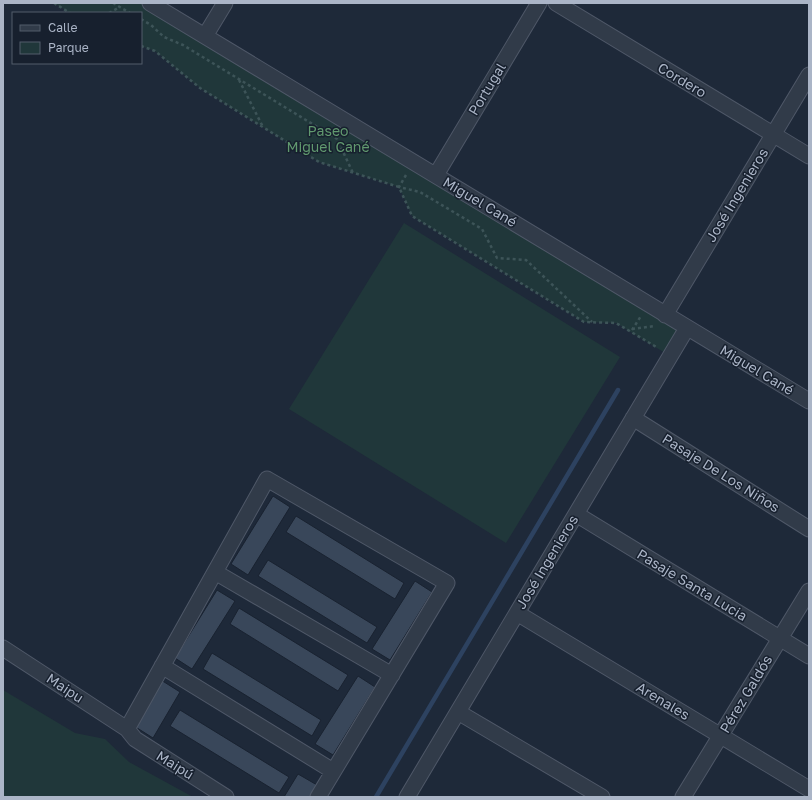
<svg xmlns="http://www.w3.org/2000/svg" width="812" height="800" viewBox="0 0 812 800" font-family="'Golos Text',sans-serif">
<style>
.green{fill:#20373a}
.lines{fill:none;stroke-linecap:round;stroke-linejoin:round}
.stream{stroke:#2d4260;stroke-width:4.5}
.building{fill:#39475a;stroke:#192230}
.street-casing{stroke:#4f5868;stroke-width:17}
.path{stroke:#3d5458;stroke-width:2.5;stroke-dasharray:3 3;stroke-linecap:butt}
.street{stroke:#313b49;stroke-width:15}
.labels{text-anchor:middle;stroke-width:3;stroke-linejoin:round;paint-order:stroke}
.street-label{font-size:14px;fill:#abb5c7;stroke:#17202e}
.park-label{font-size:14px;fill:#61996f;stroke:#17202e}
</style>
<rect width="100%" height="100%" fill="#1e2939"/>
<!-- green -->
<path class="green" d="M54,3h95l538,325 -17,28 -54,-33 -32,-1 -172,-106 -13,-29 -80,-25 -119,-74 -45,-37 -14,-5v-33h-71z
M404,223l216,134 -114,186 -217,-134z
M3,690l72,43 30,6 24,23 64,35h-190z"/>
<g class="lines">
<!-- stream -->
<path class="stream" d="M376,797l242,-407"/>
</g>
<!-- building -->
<path class="building" d="M273,496l17,11 -42,68 -17,-11z
M296,516l108,67 -9,16 -109,-67z
M268,560l109,67 -10,16 -109,-67z
M415,581l17,11 -42,68 -18,-11z
M217,590l18,11 -43,68 -17,-11z
M239,608l109,67 -10,16 -108,-67z
M212,653l109,67 -9,16 -109,-67z
M358,676l17,11 -42,68 -18,-11z
M161,680l19,12 -27,46 -19,-12z
M180,710l109,67 -10,16 -109,-67z
M298,774l19,11 -7,12h-26z"/>
<g class="lines">
<defs>
<path id="street" d="M150,3l659,398
M556,3l253,153
M205,36l20,-33
M436,175l103,-172
M665,315l144,-240
M633,418l176,111
M576,514l233,142
M215,572l177,103
M517,613l292,176
M3,648l124,81 8,10 91,58
M162,666l171,105
M458,712l144,85
M127,729l140,-250 180,104 -129,214
M407,797l280,-469
M683,797l126,-206"/>
</defs>
<!-- street casing -->
<use href="#street" class="street-casing"/>
<!-- path -->
<path class="path" d="M54,3l16,10
M113,3l17,10
M109,13l11,-6
M141,19l10,6 13,12 19,8 154,94 16,34
M141,46l14,5 45,37 119,74 80,25 13,29 172,106 32,1 42,25
M239,80l24,47
M406,175l-7,12 21,5 62,37 15,29 29,2 66,62
M632,329l23,-3
M632,330l9,-14"/>
<!-- street -->
<use href="#street" class="street"/>
</g>
<g class="labels">
<!-- street labels -->
<g class="street-label">
<text transform="translate(682 80) rotate(31)" y="5">Cordero</text>
<text transform="translate(487 89) rotate(-59)" y="5">Portugal</text>
<text transform="translate(737 195) rotate(-59)" y="5">José Ingenieros</text>
<text transform="translate(480 202) rotate(31)" y="5">Miguel Cané</text>
<text transform="translate(757 370) rotate(31)" y="5">Miguel Cané</text>
<text transform="translate(721 473) rotate(32)" y="5">Pasaje De Los Niños</text>
<text transform="translate(547 562) rotate(-59)" y="5">José Ingenieros</text>
<text transform="translate(692 585) rotate(31)" y="5">Pasaje Santa Lucia</text>
<text transform="translate(65 688) rotate(33)" y="5">Maipu</text>
<text transform="translate(746 694) rotate(-59)" y="5">Pérez Galdós</text>
<text transform="translate(663 701) rotate(31)" y="5">Arenales</text>
<text transform="translate(175 765) rotate(32)" y="5">Maipú</text>
</g>
<!-- park labels -->
<g class="park-label">
<text x="328" y="136">Paseo<tspan x="328" dy="16">Miguel Cané</tspan></text>
</g>
</g>
<!-- border -->
<rect width="812" height="800" fill="none" stroke="#abb5c7" stroke-width="8"/>
<!-- legend -->
<rect x="12" y="12" width="130" height="52" fill="#17202e" stroke="#525c6b"/>
<rect x="20" y="25" width="20" height="6" fill="#313b49" stroke="#525c6b"/>
<text x="48" y="32" font-size="12" fill="#abb5c7">Calle</text>
<rect x="20" y="42" width="20" height="12" fill="#20373a" stroke="#525c6b"/>
<text x="48" y="52" font-size="12" fill="#abb5c7">Parque</text>
</svg>
